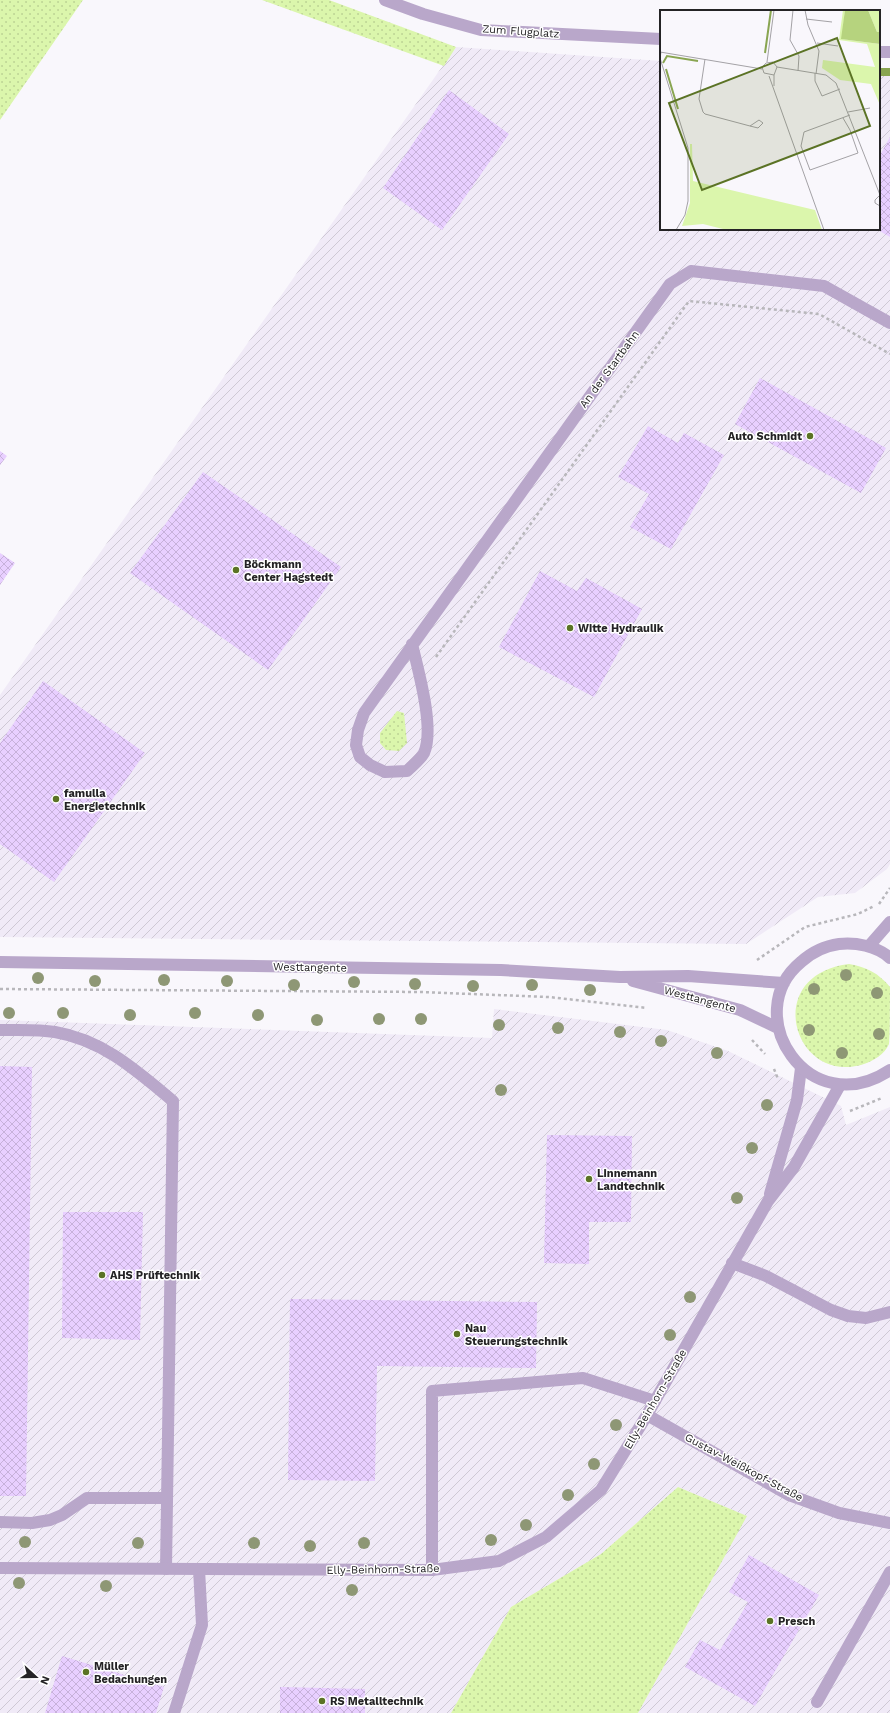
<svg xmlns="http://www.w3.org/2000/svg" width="890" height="1713" viewBox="0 0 890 1713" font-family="'Work Sans',sans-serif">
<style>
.industrial{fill:url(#industrial-furrows)}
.grass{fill:url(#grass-dots)}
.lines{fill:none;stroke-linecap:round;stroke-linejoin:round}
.stream{stroke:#89a551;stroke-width:8}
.building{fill:url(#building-cross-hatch)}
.path{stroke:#b8b7bb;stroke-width:2.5;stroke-dasharray:3 3;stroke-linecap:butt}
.service{stroke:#b9a7ca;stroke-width:12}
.minor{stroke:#b9a7ca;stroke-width:12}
.tertiary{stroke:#b9a7ca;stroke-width:12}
.tree{fill:#8e9775}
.poi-dot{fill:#5b7325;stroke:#fff;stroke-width:1.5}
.labels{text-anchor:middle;stroke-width:3;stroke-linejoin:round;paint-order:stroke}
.street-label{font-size:11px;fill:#242325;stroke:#fff}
.poi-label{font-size:11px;font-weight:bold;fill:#242325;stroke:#fff;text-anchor:start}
.inset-river{fill:none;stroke:#89a551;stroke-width:2}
.inset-road{fill:none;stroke:#a4a2a6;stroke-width:1}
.view{fill:#5b7325;fill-opacity:0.15;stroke:#5b7325;stroke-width:2}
.inset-edge{fill:none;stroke:#242325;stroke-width:2}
</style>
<defs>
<pattern id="industrial-furrows" width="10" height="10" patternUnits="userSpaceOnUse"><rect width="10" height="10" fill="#f0eaf7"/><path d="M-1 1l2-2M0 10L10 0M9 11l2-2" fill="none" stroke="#cec8d4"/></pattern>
<pattern id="grass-dots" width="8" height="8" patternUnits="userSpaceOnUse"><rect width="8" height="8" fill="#dbf6ac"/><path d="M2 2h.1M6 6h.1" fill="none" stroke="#bcd394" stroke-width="1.8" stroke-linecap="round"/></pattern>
<pattern id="building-cross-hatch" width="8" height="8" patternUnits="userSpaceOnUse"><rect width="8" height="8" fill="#e8cfff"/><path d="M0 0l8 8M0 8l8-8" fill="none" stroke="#c7b1da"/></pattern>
</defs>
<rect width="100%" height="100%" fill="#f9f7fc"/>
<!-- industrial -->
<path class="industrial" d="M456,47l205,14v168h218v-155l11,1v789l-3,5 -32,24 -37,4 -72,47 -746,-7v-242z
M494,1009l173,21 61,21 113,55 5,19 44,-18v606h-252l108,-197 -68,-29 -77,67 -90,53 -60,106h-451v-693l492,18z"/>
<!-- grass -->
<path class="grass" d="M0,0h83l-83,120z
M262,0h67l127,47 -12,19z
M397,711l7,2 3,30 -8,8 -13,-1 -6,-7v-10z
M849,964c18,3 29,9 41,23 0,11 0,49 -1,57 -4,10 -16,17 -25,20 -70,23 -104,-89 -15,-100z
M678,1487l69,29 -109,197h-187l60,-106 90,-53z"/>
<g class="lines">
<!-- stream -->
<path class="stream" d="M879,72h11"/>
</g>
<!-- building -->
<path class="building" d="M449,90l60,44 -67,96 -59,-42z
M890,137v100l-14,-8h3v-72z
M760,378l126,70 -25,45 -126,-69z
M648,426l30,17 6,-10 40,22 -53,94 -41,-22 19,-33 -31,-17z
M0,451l7,5 -7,9z
M203,472l138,95 -73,103 -138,-97z
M0,553l15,10 -15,22z
M540,571l37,20 9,-13 56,31 -48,88 -95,-50z
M43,681l102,72 -91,129 -54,-38v-101z
M0,1066l32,1 -6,429h-26z
M547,1135l85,1 -1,86h-42v42l-45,-1z
M63,1212h80l-3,128 -78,-2z
M290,1299l247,3 -1,66 -159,-2 -2,115 -87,-1z
M749,1555l70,40 -64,111 -70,-39 15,-27 20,10 28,-48 -19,-10z
M62,1656l102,31 -8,26h-111z
M280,1687l85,2v24h-85z"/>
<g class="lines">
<!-- path -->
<path class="path" d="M436,657l253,-356 130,13 71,40
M879,904l11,-16
M757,960l48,-33 53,-13 16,-8
M0,989l420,3 129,5 98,11
M752,1040l13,14
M774,1069l4,10
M850,1111l32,-13"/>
<!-- service -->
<path class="service" d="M0,1030c18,0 38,-1 55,2 48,8 82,39 118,69l-7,468
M732,1263l34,13 65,34 17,6 18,2 24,-6
M0,1522l32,1 18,-3 12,-5 25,-17h79
M432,1570v-179l151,-13 72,23
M817,1702l73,-130
M174,1713l28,-88 -3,-56"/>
<!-- minor -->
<path class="minor" d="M385,0l38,14 58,16 180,9
M879,52h11
M412,644c6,26 23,84 12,109 -4,7 -11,12 -17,18l-22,1 -15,-7 -10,-8 -4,-12 2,-15 6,-17 306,-429 21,-13 133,15 66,37
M869,946l21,-24
M770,1194l27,-94 4,-32
M647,1415l142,80 50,18 51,10
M0,1568l432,2 67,-9 47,-24 55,-47 46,-75 121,-214 26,-34 46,-82"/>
<!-- tertiary -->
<path class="tertiary" d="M890,958c-13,-12 -35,-16 -51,-14 -15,2 -27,8 -38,18 -63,52 8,162 89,108
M0,962l501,8 119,7 68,-1 96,7
M633,981l107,29 38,18"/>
</g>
<!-- trees -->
<g class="tree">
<circle cx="846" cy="975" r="6"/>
<circle cx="38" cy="978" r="6"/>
<circle cx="164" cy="980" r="6"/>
<circle cx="95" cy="981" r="6"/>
<circle cx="227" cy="981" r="6"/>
<circle cx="354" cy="982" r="6"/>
<circle cx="415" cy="984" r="6"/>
<circle cx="294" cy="985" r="6"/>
<circle cx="532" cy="985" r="6"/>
<circle cx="473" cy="986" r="6"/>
<circle cx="814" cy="989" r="6"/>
<circle cx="590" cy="990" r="6"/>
<circle cx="877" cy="993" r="6"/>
<circle cx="9" cy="1013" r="6"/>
<circle cx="63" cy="1013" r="6"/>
<circle cx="195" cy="1013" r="6"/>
<circle cx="130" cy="1015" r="6"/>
<circle cx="258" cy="1015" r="6"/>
<circle cx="379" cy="1019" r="6"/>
<circle cx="421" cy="1019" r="6"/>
<circle cx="317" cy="1020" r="6"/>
<circle cx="499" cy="1025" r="6"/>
<circle cx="558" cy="1028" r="6"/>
<circle cx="809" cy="1030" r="6"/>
<circle cx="620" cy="1032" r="6"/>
<circle cx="879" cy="1034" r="6"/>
<circle cx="661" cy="1041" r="6"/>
<circle cx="717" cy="1053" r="6"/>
<circle cx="842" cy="1053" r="6"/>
<circle cx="501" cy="1090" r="6"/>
<circle cx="767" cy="1105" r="6"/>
<circle cx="752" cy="1148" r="6"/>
<circle cx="737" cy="1198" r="6"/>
<circle cx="690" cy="1297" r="6"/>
<circle cx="670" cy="1335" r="6"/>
<circle cx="616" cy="1425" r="6"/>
<circle cx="594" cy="1464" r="6"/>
<circle cx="568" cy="1495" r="6"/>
<circle cx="526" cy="1525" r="6"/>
<circle cx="491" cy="1540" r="6"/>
<circle cx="25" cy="1542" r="6"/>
<circle cx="138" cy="1543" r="6"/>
<circle cx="254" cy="1543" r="6"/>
<circle cx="364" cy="1543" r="6"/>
<circle cx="310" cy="1546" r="6"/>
<circle cx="19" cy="1583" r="6"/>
<circle cx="106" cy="1586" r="6"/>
<circle cx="352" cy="1590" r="6"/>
</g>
<!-- markers -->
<g class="poi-dot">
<circle cx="810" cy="436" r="4"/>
<circle cx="236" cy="570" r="4"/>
<circle cx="570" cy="628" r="4"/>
<circle cx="56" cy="799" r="4"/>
<circle cx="589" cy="1179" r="4"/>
<circle cx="102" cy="1275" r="4"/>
<circle cx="457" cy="1334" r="4"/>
<circle cx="770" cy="1621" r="4"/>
<circle cx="86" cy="1672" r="4"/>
<circle cx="322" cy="1701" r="4"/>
</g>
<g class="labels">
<!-- street labels -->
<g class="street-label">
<text transform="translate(521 31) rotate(4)" y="4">Zum Flugplatz</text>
<text transform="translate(609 369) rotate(-54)" y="4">An der Startbahn</text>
<text transform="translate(310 967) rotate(1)" y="4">Westtangente</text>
<text transform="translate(700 999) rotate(15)" y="4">Westtangente</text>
<text transform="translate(655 1399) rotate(-60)" y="4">Elly-Beinhorn-Straße</text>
<text transform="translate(744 1467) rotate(28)" y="4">Gustav-Weißkopf-Straße</text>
<text transform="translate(383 1569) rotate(-1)" y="4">Elly-Beinhorn-Straße</text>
</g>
<!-- poi labels -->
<g class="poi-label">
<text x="802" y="440" text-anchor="end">Auto Schmidt</text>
<text x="244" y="568">Böckmann<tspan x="244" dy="13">Center Hagstedt</tspan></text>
<text x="578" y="632">Witte Hydraulik</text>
<text x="64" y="797">famulla<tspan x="64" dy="13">Energietechnik</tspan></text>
<text x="597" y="1177">Linnemann<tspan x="597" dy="13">Landtechnik</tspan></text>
<text x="110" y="1279">AHS Prüftechnik</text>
<text x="465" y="1332">Nau<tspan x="465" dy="13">Steuerungstechnik</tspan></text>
<text x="778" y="1625">Presch</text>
<text x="94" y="1670">Müller<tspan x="94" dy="13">Bedachungen</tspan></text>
<text x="330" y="1705">RS Metalltechnik</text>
</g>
</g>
<!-- overview -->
<g transform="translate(660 10)">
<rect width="220" height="220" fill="#f9f7fc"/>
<path d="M183,0h2l-3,29 38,5v61l-9,-21 -31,-4 -18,-12 1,-8 52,7 -8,-23 -28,-4zM208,0h12v22h-3zM30,134h2l1,37 122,29 7,20h-95l-24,-6 -21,2 8,-23z" fill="#dbf6ac"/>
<path d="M185,0h23l9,22h3v12l-39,-5z" fill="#b6d37e"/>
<path class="inset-river" d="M105,43l6,-43M3,53l4,-7 31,5M6,59l12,40"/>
<path class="inset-road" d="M133,0l-3,30 9,16 -1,15M145,0l3,15 11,26 -3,23M146,9l26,3M157,33l21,3M0,42l102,17M1,42l-1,6 28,90v53l-3,14 -9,15M45,49l-6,40 4,13 2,2 45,12 8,2 5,-5 -4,-3 -9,6M107,52l7,-52M117,57l49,8 10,8 44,112M155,63v8l7,15 18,-7M114,65l-10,-2 -2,-6 4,-4 7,-1 4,5 -3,8v11M109,66l55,154M188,102l22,-4M183,108l7,12 8,23 -48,17 -9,-24 3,-14 46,-17M220,185l-5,5v3l5,3"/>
<path class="view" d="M177,28l33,88 -168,64 -33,-87z"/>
<rect width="220" height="220" class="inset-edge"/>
</g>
<!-- north arrow -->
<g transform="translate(36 1677) rotate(111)" stroke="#ffffff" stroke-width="3" paint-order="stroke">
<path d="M0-3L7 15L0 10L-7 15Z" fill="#242325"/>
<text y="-6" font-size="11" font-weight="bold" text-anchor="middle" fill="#242325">N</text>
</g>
</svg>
